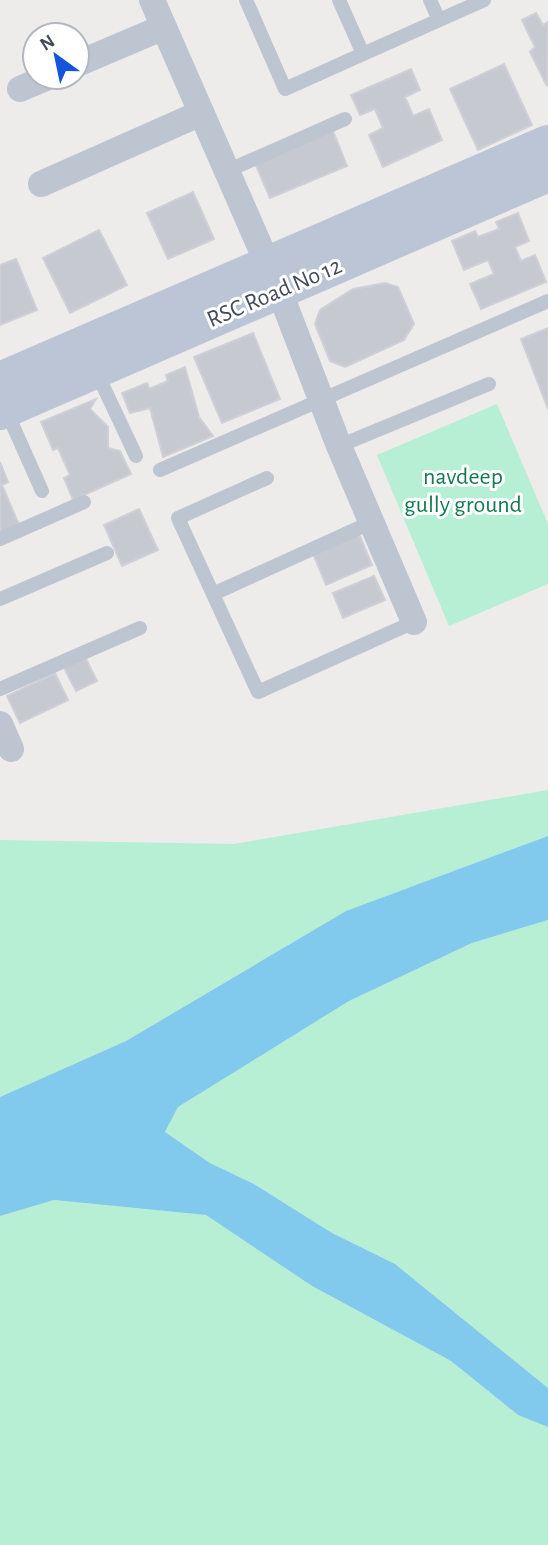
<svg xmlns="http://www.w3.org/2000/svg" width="548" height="1545" viewBox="0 0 548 1545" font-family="'Alegreya Sans',sans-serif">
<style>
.green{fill:#b6efd3}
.water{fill:#81caed}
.building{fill:#c7c9d1;stroke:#cfd0d7;stroke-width:2}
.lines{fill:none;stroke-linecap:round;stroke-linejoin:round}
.lane{stroke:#bdc5d1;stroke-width:14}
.street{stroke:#bdc5d1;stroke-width:26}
.secondary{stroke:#bcc5d5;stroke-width:38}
.labels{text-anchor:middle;stroke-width:6;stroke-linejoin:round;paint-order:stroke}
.street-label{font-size:24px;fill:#434c59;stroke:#fff}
.park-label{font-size:24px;fill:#137a53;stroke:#fff}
</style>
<rect width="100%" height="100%" fill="#eeebeb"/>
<!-- green -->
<path class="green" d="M497,404l51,120v60l-99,42 -72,-171z
M548,790v46l-202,75 -220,130 -126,56v-257l234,4z
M548,920v468l-153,-124 -63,-31 -78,-49 -44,-21 -45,-31 13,-25 171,-106 123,-58z
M54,1200l152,15 106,71 139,75 67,54 30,12v118h-548v-329z"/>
<!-- water -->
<path class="water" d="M548,836v84l-76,23 -123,58 -171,106 -13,25 45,31 44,21 78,49 63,31 153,124v39l-30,-12 -67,-54 -139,-75 -106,-71 -152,-15 -54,16v-119l126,-56 220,-130z"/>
<!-- building -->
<path class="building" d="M536,13l7,12 5,-3 -1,64 -17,-34 5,-5 -13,-27z
M504,64l28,61 -54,25 -28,-61z
M411,69l9,21 -15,7 8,19 16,-7 13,31 -59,27 -14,-32 14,-7 -8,-19 -15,6 -9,-20z
M333,131l14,35 -77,32 -15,-35z
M193,192l21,47 -46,20 -21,-46z
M518,213l11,28 -14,6 6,14 14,-6 11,27 -65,27 -11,-25 24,-10 -6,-14 -24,10 -12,-29 23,-10 3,6 21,-8 -3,-7z
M99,230l28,55 -57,28 -27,-55z
M16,259l21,51 -37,15v-60z
M385,283l13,4 16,37 -10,16 -59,27 -15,-6 -15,-37 5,-14 33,-21z
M548,328v81l-27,-70z
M253,333l27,66 -58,24 -28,-66z
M185,367l14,50 14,19 -50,21 -13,-49 -20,5 -8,-20 25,-10 2,6 19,-8 -2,-6z
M96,399l-6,10 18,18v21l12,3 11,23 -58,26 -9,-22 6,-3 -12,-27 -5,2 -12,-28z
M0,462l8,20 -6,3 17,40 -19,8z
M139,509l19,41 -36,16 -18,-41z
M358,532l14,33 -46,20 -14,-34z
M374,576l11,24 -42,18 -10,-25z
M83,653l14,28 -21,10 -14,-27z
M55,673l13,27 -48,23 -13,-27z"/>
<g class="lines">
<!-- lane -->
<path class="lane" d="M246,0l39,89 78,-35
M339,0l24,54 121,-54
M430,0l9,20
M227,171l118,-52
M96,371l40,85
M6,410l36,81
M339,446l150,-62
M160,470l388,-169
M267,478l-89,40 80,174 156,-70
M0,539l84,-37
M215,593l157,-71
M0,599l107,-46
M0,689l140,-61"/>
<!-- street -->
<path class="street" d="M152,0l127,290 60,156 75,176
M77,64l87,-37
M20,89l28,-12
M41,184l160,-71
M0,724l11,25"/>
<!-- secondary -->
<path class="secondary" d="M0,381l548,-237
M0,411l548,-238"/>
</g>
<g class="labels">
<!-- street labels -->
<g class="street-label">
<text transform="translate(274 292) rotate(-23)" y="8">RSC Road No 12</text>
</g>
<!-- park labels -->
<g class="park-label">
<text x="463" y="484">navdeep<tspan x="463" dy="28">gully ground</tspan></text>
</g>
</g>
<!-- north arrow -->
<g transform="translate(56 56) rotate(327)"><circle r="33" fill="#ffffff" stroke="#b4b7bd" stroke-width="2"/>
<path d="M0-5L12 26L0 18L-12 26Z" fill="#1454df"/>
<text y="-10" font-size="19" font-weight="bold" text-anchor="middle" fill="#434c59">N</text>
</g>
</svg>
